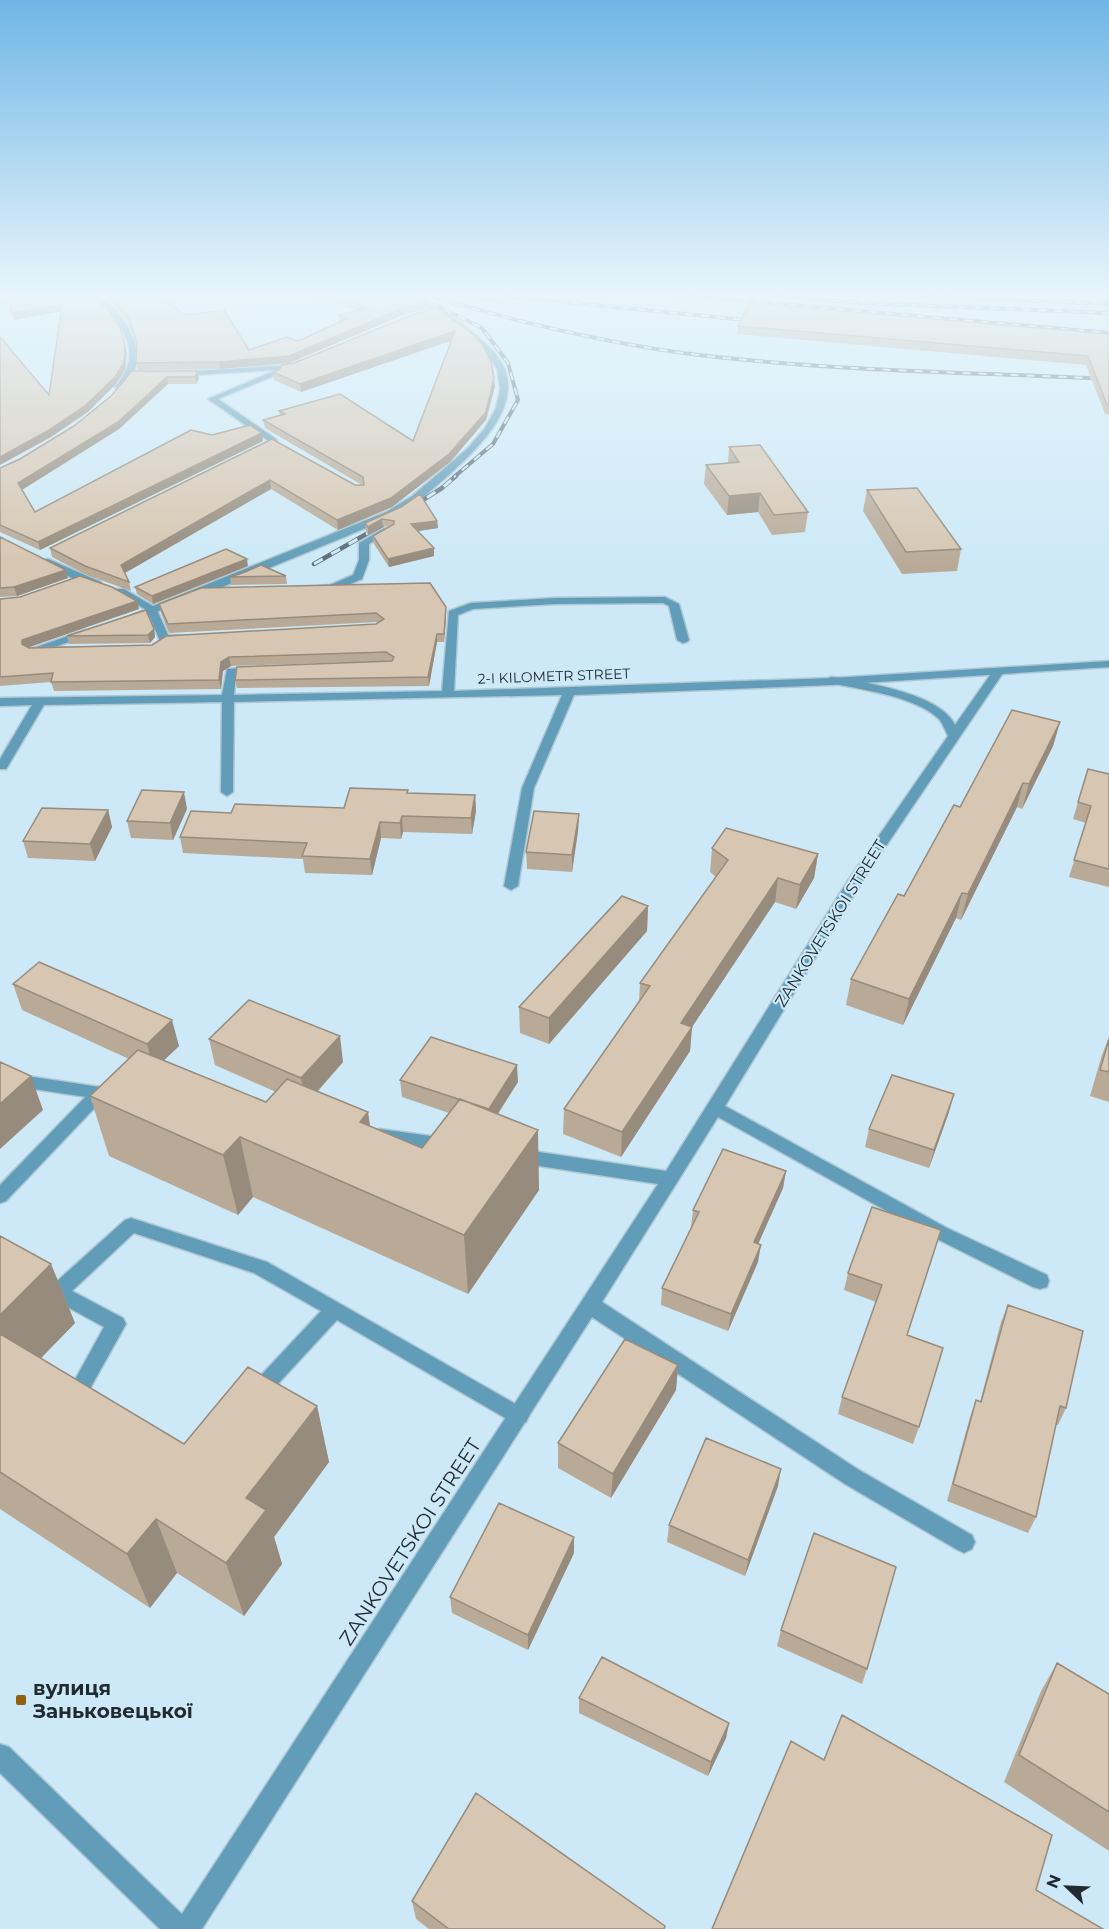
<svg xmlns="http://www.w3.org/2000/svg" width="1109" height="1929" viewBox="0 0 1109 1929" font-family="Montserrat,sans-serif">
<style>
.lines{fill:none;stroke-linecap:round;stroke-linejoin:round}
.service-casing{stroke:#aec7d3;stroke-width:3}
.minor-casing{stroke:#aec7d3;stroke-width:3}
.tertiary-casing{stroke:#aec7d3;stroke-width:3}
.service{fill:#619db9;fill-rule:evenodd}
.minor{fill:#619db9;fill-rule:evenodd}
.tertiary{fill:#619db9;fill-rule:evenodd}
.rail-far1-casing{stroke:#5d6d76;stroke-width:4}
.rail-casing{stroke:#5d6d76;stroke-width:4.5}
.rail-far1{stroke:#cde9f7;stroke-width:2;stroke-dasharray:8;stroke-linecap:butt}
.rail{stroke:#cde9f7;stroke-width:3;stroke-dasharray:10;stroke-linecap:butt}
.wall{fill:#b9aa98}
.shaded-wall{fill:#968b7c}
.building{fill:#d7c6b1;stroke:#968b7c;stroke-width:1.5}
.poi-dot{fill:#91610e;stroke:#cde9f7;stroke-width:2}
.labels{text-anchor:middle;stroke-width:4.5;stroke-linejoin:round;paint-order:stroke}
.far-street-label{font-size:14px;fill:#202a30;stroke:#cde9f7}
.street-label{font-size:16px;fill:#202a30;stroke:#cde9f7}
.near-street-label{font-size:20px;fill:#202a30;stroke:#cde9f7}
.near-poi-label{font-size:20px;font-weight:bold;fill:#202a30;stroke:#cde9f7;text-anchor:start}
</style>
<rect width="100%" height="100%" fill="#cde9f7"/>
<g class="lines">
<defs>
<path id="service" d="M20,295h12l-32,9v-4z
M384,528l9,2 -24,14v16l-7,19 -26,11h-18v-4l12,-1 23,-10 6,-15v-17z
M665,597l14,7 10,36 -2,2 -4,1 -6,-3 -8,-34 -6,-3 -108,1 -82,5 -15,6 -4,76 378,-13 277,-17v6l-277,18 -258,10 -40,93 -16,98 -7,4 -7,-4 18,-98 40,-93 -328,7 -1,90 -6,4 -6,-4 1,-90 -178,3 -36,61 -2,3h-6v-10l32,-54 -32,1v-8l222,-3 5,-26 30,-2 4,1v4l-25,2 -2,21 208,-4 7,-80 22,-8 84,-5z
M152,607l5,3 11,25 18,1v4l-26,1 -11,-26 -21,7 -5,-3z
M85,630l4,1v4l-46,16 -1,2 -11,1 -6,-3z
M99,1087l6,2 2,4 -2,4 -99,104 -6,2v-18l93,-96z
M131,1218l136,44 259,148 3,6 -3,6 -7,3 -7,-3 -175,-102 -73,79 -7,3 -7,-3 -3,-6 3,-6 71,-76 -67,-38 -120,-40 -62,58 51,27 3,6 -39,70 2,4 -3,6 -7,3 -10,-5 -3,-6 38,-69 -64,-35 -2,-6 2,-6 7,-2 9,4 69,-62z"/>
<path id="minor" d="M87,295c26,0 52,40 50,65 -1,12 -7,21 -15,29l-7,-2c34,-40 2,-66 -28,-92z
M393,295c35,0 70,27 94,50 50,45 0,95 -36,128 -16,14 -32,29 -50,39 -17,10 -36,16 -54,24 -28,11 -56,23 -85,35 -36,14 -73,32 -110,42l-36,-20v-4h8l29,17 233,-94 26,-16 55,-47 18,-21 11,-20 4,-19 -3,-20 -11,-18 -21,-19 -28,-19 -11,2v-4h4z
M300,361l4,2 -1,2 -12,4 -113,7 -4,-2 4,-2 112,-7z
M274,371l7,2 -63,26 58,40 1,2 -4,3 -65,-45z
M48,559l53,23 1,2 -5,3 -19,-6 -34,-17v-4z
M997,670l6,3 -140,207 -138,226 222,122 100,47 2,6 -2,6 -7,2 -7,-2 -98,-49 -217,-121 -116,185 257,168 113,65 3,7 -3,7 -8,4 -8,-4 -111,-65 -253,-167 -390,612h-28l4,-9 480,-736 -139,-21 -6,-2 -3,-5 3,-5 6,-2 147,22 183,-292 99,-143c-3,-6 -5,-12 -9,-17 -25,-24 -80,-29 -112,-37l-2,-2 6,-3 11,1c31,6 99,17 113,47l38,-54z
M0,1072l113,17 6,2 2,4 -2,4 -6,2 -113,-17z
M380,1129l65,9 6,2 3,5 -3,5 -6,2 -65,-11 -6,-1 -2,-5 2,-5z"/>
<path id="tertiary" d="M0,1744l9,3 179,173 4,9h-32l-160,-156z"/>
</defs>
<!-- service casing -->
<use href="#service" class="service-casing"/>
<!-- minor casing -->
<use href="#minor" class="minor-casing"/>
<!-- tertiary casing -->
<use href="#tertiary" class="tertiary-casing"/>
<!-- service -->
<use href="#service" class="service"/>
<!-- minor -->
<use href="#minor" class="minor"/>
<!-- tertiary -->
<use href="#tertiary" class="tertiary"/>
<defs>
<path id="rail-far1" d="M415,295l67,33 26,35 10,37 -25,44 -39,33
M426,295c84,25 170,46 257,58 141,18 284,19 426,26
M463,295l39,7
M494,295l262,26
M678,295l431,38
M767,295l96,8 246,10
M902,295l207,9"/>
<path id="rail" d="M410,508l32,-20 14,-12
M314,564l68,-39"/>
</defs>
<!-- rail-far1 casing -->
<use href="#rail-far1" class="rail-far1-casing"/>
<!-- rail casing -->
<use href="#rail" class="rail-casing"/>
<!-- rail-far1 -->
<use href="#rail-far1" class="rail-far1"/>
<!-- rail -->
<use href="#rail" class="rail"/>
</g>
<!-- wall -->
<path class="wall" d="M99,295h59l27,20 64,35 49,-9 42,-19 -1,-1 -1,-6 19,-5 -49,-15h93l21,9 1,6 -18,4 -116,49 -69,6 -82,1 -2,-7v-19l-8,-22 -18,-21z
M436,308l59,78 -9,34 -36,42 -58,45 -54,23 -67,-41 -146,84 4,9 2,9 -44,-16 -35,-18 -2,-9 222,-109 83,46h7l-97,-57 -2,-8 17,-4 -1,-5 134,30 39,-101 -151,52 -27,-12 -1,-8z
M738,326l371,8v80h-4l-19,-49 -349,-31z
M132,371h65l2,7 -3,6h-28l-49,45 -97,61 13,22 177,-77 51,6 -223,109 -40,-18v-64l20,-9 54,-33 37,-30z
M729,447l79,65 -3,20 -33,3 -14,-23 -31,3 -23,-31 2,-19 22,-2z
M867,490l94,59 -4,22 -55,3 -39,-63z
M401,507l36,14 1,7 -20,3 16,25 -45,11 -15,-23 -1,-8 16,-9 -6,-1 -15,9 -2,-4 -1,-8z
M0,537l68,41 -51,18 -17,1z
M248,566l-95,38 -16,-10 -2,-7z
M286,576l1,8 -56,1 -1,-8z
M0,599l139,10 -111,38 124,-2 224,-21 2,-1 -1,-1 -208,11 -8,-20 -2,-9 287,3v9l-2,26h-7l-8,44 -192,2 -2,-8 152,-19 -156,5 -8,5 -2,18 -167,2 -3,-9 -51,4z
M154,629l1,8 -5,6 -81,1 -2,-8z
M1060,722l-7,24 -31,63 -5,-2 -56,113 -5,-2 -53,107 -57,-20 5,-26 109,-172z
M1109,774v113l-40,-10 17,-54 -13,-4 5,-17z
M408,793l67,2 1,16 -4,23 -69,-2 -2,7 -20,-1 -9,37 -67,-2 -2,-14 -120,-6 -3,-16 51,-24 113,-5z
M187,809l-14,31 -42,-2 -4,-17z
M108,810l4,17 -17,34 -67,-3 -5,-17z
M579,814l-1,17 -6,41 -45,-3 -1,-17z
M712,848l106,6 -4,24 -18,31 -21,-7 -83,125 -2,24 -69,106 -58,-23 1,-25 75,-107 1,-19 76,-106 -6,-5z
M648,906l-1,25 -98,113 -29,-11 -1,-26z
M13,984l166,62 -15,14 102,42 10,-10 -61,-27 -6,-26 134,23 -25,29 50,21 2,14 52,22 27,-35 -47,-16 -2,-17 118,2 -20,32 41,76 -71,104 -215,-97 -15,18 -129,-59 -19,-60 39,-37 -107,-49z
M1109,1037v65l-19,-6 12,-41z
M949,1112l-20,56 -64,-21 4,-18z
M786,1171l-3,17 -25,56v18l-30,69 -67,-26 1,-17 30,-61h-1l2,-17z
M941,1230l-34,105 12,92 -6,17 -75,-30 4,-17 34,-95 -32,-12 4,-17z
M0,1236l51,28 24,59 -34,35 143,86 133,-38 12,56 -55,75 8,27 -38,52 -67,-43 -27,35 -150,-99z
M1008,1305l58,103 -8,17h-2l-20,92 -8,16 -81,-32 23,-84 6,-17 4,2 21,-80z
M678,1365l-2,25 -65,108 -53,-30v-25z
M778,1486l-33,90 -78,-34 2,-17z
M574,1553l-46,97 -76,-37 -2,-16z
M781,1630l86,39 -5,15 -85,-38z
M1057,1663l52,31v157l-105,-69 37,-91z
M579,1698l150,25 -3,15 -18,38 -129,-63z
M412,1901l253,25v3h-236l-13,-10z"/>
<!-- shaded-wall -->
<path class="shaded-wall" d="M422,304l1,6 -18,4 -116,49 -69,6 -1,-7 70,-6 116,-49z
M62,305l1,6 -49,9 -2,-7z
M455,331l1,8 -155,53 -1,-8z
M125,346l2,7 -2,17 -9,14 -28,28 -37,25 -51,28v-8z
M197,371l2,7 -3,6 -1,-7z
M167,377l1,7 -49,45 -99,62 -2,-8z
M494,378l1,8 -9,34 -36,42 -58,45 -54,23 -1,-10z
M262,433l1,8 -223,109 -2,-8z
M270,480l1,9 -148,85 -2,-9z
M760,493l-2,19 -31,3 2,-19z
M382,519l1,7 -15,9v-8z
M437,521l1,7 -26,4 -1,-8z
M434,548v8l-45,11 -1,-8z
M247,559l1,7 -95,38 -1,-8z
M66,570l2,8 -51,18 -3,-9z
M137,601l2,8 -115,40 -2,-5v-4z
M446,607v9l-2,26v-8z
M154,629l1,8 -5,6 -2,-8z
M437,634v8l-8,44 -1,-9z
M229,657l2,9 -8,5 -2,18 -2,-9 2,-18z
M1060,722l-7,24 -31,63 7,-25z
M1023,783l-6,24 -56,113 7,-26z
M184,792l3,17 -14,31 -3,-17z
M475,795l1,16 -4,23 -1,-16z
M108,810l4,17 -17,34 -5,-17z
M579,814l-1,17 -6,41v-17z
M402,816l1,16 -2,7 -1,-16z
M380,822l1,16 -9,37 -2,-16z
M818,854l-4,24 -18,31 4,-24z
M778,878l-3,24 -83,125 -2,24 -69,106 1,-25 59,-109z
M962,893l-6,25 -53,107 6,-26z
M648,906l-1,25 -98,113v-26z
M172,1020l7,26 -25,24 -7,-26z
M340,1036l3,26 -37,42 -5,-26z
M517,1065l1,17 -29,45v-18z
M31,1076l12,34 -43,39v-45z
M954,1094l-5,18 -20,56 5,-18z
M368,1112l8,60 -16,-50z
M538,1130l1,60 -71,104 -4,-59z
M240,1137l13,60 -15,18 -15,-60z
M786,1171l-3,17 -32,72 3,-18z
M761,1245l-3,17 -30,69 3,-17z
M51,1264l24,59 -60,62 -15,-32v-38z
M678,1365l-2,25 -65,108 2,-24z
M317,1406l12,56 -55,75 8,27 -38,52 -18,-53 20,-65z
M781,1469l-3,17 -33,90 3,-16z
M156,1519l21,54 -27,35 -23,-54z
M574,1537v16l-46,97v-15z
M729,1723l-3,15 -18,38 3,-14z"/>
<!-- building -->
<path class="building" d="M25,295h65l21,18 9,15 5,18 -1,17 -9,14 -29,28 -37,25 -49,27v-120l49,58 13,-90 -50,8 -3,-12z
M109,295h49l27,20 39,-5 25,40 38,-13 11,4 49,-22 -9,-4 31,-7 -40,-13h72l21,9 -17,3 -116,49 -70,6 -83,1 1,-22 -10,-26z
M750,303l359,31v72l-2,-1 -19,-49 -350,-30z
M436,308l33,23 13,13 9,17 3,17 -8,34 -37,42 -58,44 -54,22 -67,-40 -149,85 8,17 -44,-16 -35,-18 222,-109 83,46h9l-1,-8 -100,-57 22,-6 -6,-3 61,-17 73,47 42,-110 -155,53 -27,-12 7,-3 2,-4 12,-2 118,-48z
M132,371h65l-2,6h-28l-49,45 -100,61 17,29 156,-82 21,5 38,-10 12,8 -224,109 -38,-17v-57l20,-9 54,-33 37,-30z
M760,445l48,67 -34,3 -14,-22 -31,3 -23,-31 33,-3 -10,-15z
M917,488l44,61 -55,3 -39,-62z
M420,494l17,27 -26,3 23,24 -46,11 -15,-23 21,-12v-3l-12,-2 -14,8 -3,-4 36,-16z
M0,537l66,33 -52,17 -14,1z
M226,549l21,10 -95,37 -17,-9z
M261,565l25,11 -56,1 15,-5z
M80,576l32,11 25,14 -115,39v4l7,4 123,-3 14,-9 210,-12 8,-5 -8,-6 -208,11 -9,-20 42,-16 229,-5 16,24 -2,27h-7l-9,43 -193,3 2,-13 155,-6 2,-4 -8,-5 -157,5 -8,5 -2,18 -168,2 2,-9 -53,4v-78l20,-2z
M146,610l8,19 -6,6 -81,1z
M1012,710l48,12 -31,62 -6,-1 -55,111 -6,-1 -53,106 -58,-20 47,-85 6,2 50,-91 6,2z
M1088,769l21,5v95l-35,-9 17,-54 -13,-4z
M350,788l58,2 -1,3 68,2 -4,23 -69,-2 -2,7 -20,-1 -10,37 -68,-3 5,-13 -127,-6 11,-26 40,2 4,-9 109,4z
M142,790l42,2 -14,31 -43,-2z
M42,808l66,2 -18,34 -67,-3z
M534,811l45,3 -7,41 -46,-3z
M726,828l92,26 -18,31 -22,-7 -97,145 11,4 -70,105 -58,-23 86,-123 -10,-3 88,-123 -16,-12z
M622,896l26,10 -99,112 -30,-11z
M39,962l133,58 -25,24 -134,-60z
M249,1000l91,36 -39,42 -92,-39z
M431,1037l86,28 -28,44 -89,-29z
M1109,1039v33l-9,-2z
M138,1050l128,52 21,-23 81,33 -8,10 62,26 38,-49 78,31 -74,105 -224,-98 -17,18 -133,-59z
M0,1062l31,14 -31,28z
M892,1075l62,19 -20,56 -65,-21z
M723,1149l63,22 -32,71 7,3 -30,69 -69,-26 37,-76 -6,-2z
M872,1207l69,23 -34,105 36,13 -24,79 -77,-30 40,-112 -34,-12z
M0,1236l51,28 -51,51z
M1008,1305l75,26 -17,77 -6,-2 -24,111 -83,-33 23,-84 5,2z
M0,1334l184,110 64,-77 69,39 -71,92 20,12 -40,53 -70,-44 -29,35 -127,-82z
M625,1339l53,26 -65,109 -55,-31z
M706,1438l75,31 -33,91 -79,-35z
M499,1503l75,34 -46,98 -78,-38z
M814,1533l82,34 -29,102 -86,-39z
M602,1657l127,66 -18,39 -132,-64z
M1057,1663l52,31v118l-90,-57z
M842,1715l210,120 -16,55 67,39h-391l79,-188 33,19z
M476,1793l189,133 -1,3h-215l-37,-28z"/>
<!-- sky -->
<linearGradient id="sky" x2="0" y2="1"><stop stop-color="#70b6e6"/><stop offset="0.52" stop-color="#e8f5fb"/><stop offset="1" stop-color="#e8f5fb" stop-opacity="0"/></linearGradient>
<rect width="1109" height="565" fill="url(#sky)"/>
<!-- markers -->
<rect class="poi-dot" x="15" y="1694" width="12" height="12" rx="3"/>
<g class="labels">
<!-- far-street labels -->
<g class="far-street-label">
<text transform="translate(554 676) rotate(-2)" y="5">2-I KILOMETR STREET</text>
</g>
<!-- street labels -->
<g class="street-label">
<text transform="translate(830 923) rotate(-58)" y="6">ZANKOVETSKOI STREET</text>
</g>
<!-- near-street labels -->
<g class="near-street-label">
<text transform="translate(410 1542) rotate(-57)" y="7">ZANKOVETSKOI STREET</text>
</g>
<!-- near-poi labels -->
<g class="near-poi-label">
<text x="33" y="1695">вулиця<tspan x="33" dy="23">Заньковецької</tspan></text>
</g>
</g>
<!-- north arrow -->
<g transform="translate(1067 1887) rotate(293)" stroke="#cde9f7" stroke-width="4.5" paint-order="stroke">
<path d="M0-4.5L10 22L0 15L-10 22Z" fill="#202a30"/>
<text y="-9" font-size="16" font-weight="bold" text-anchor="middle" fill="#202a30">N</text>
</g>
</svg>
